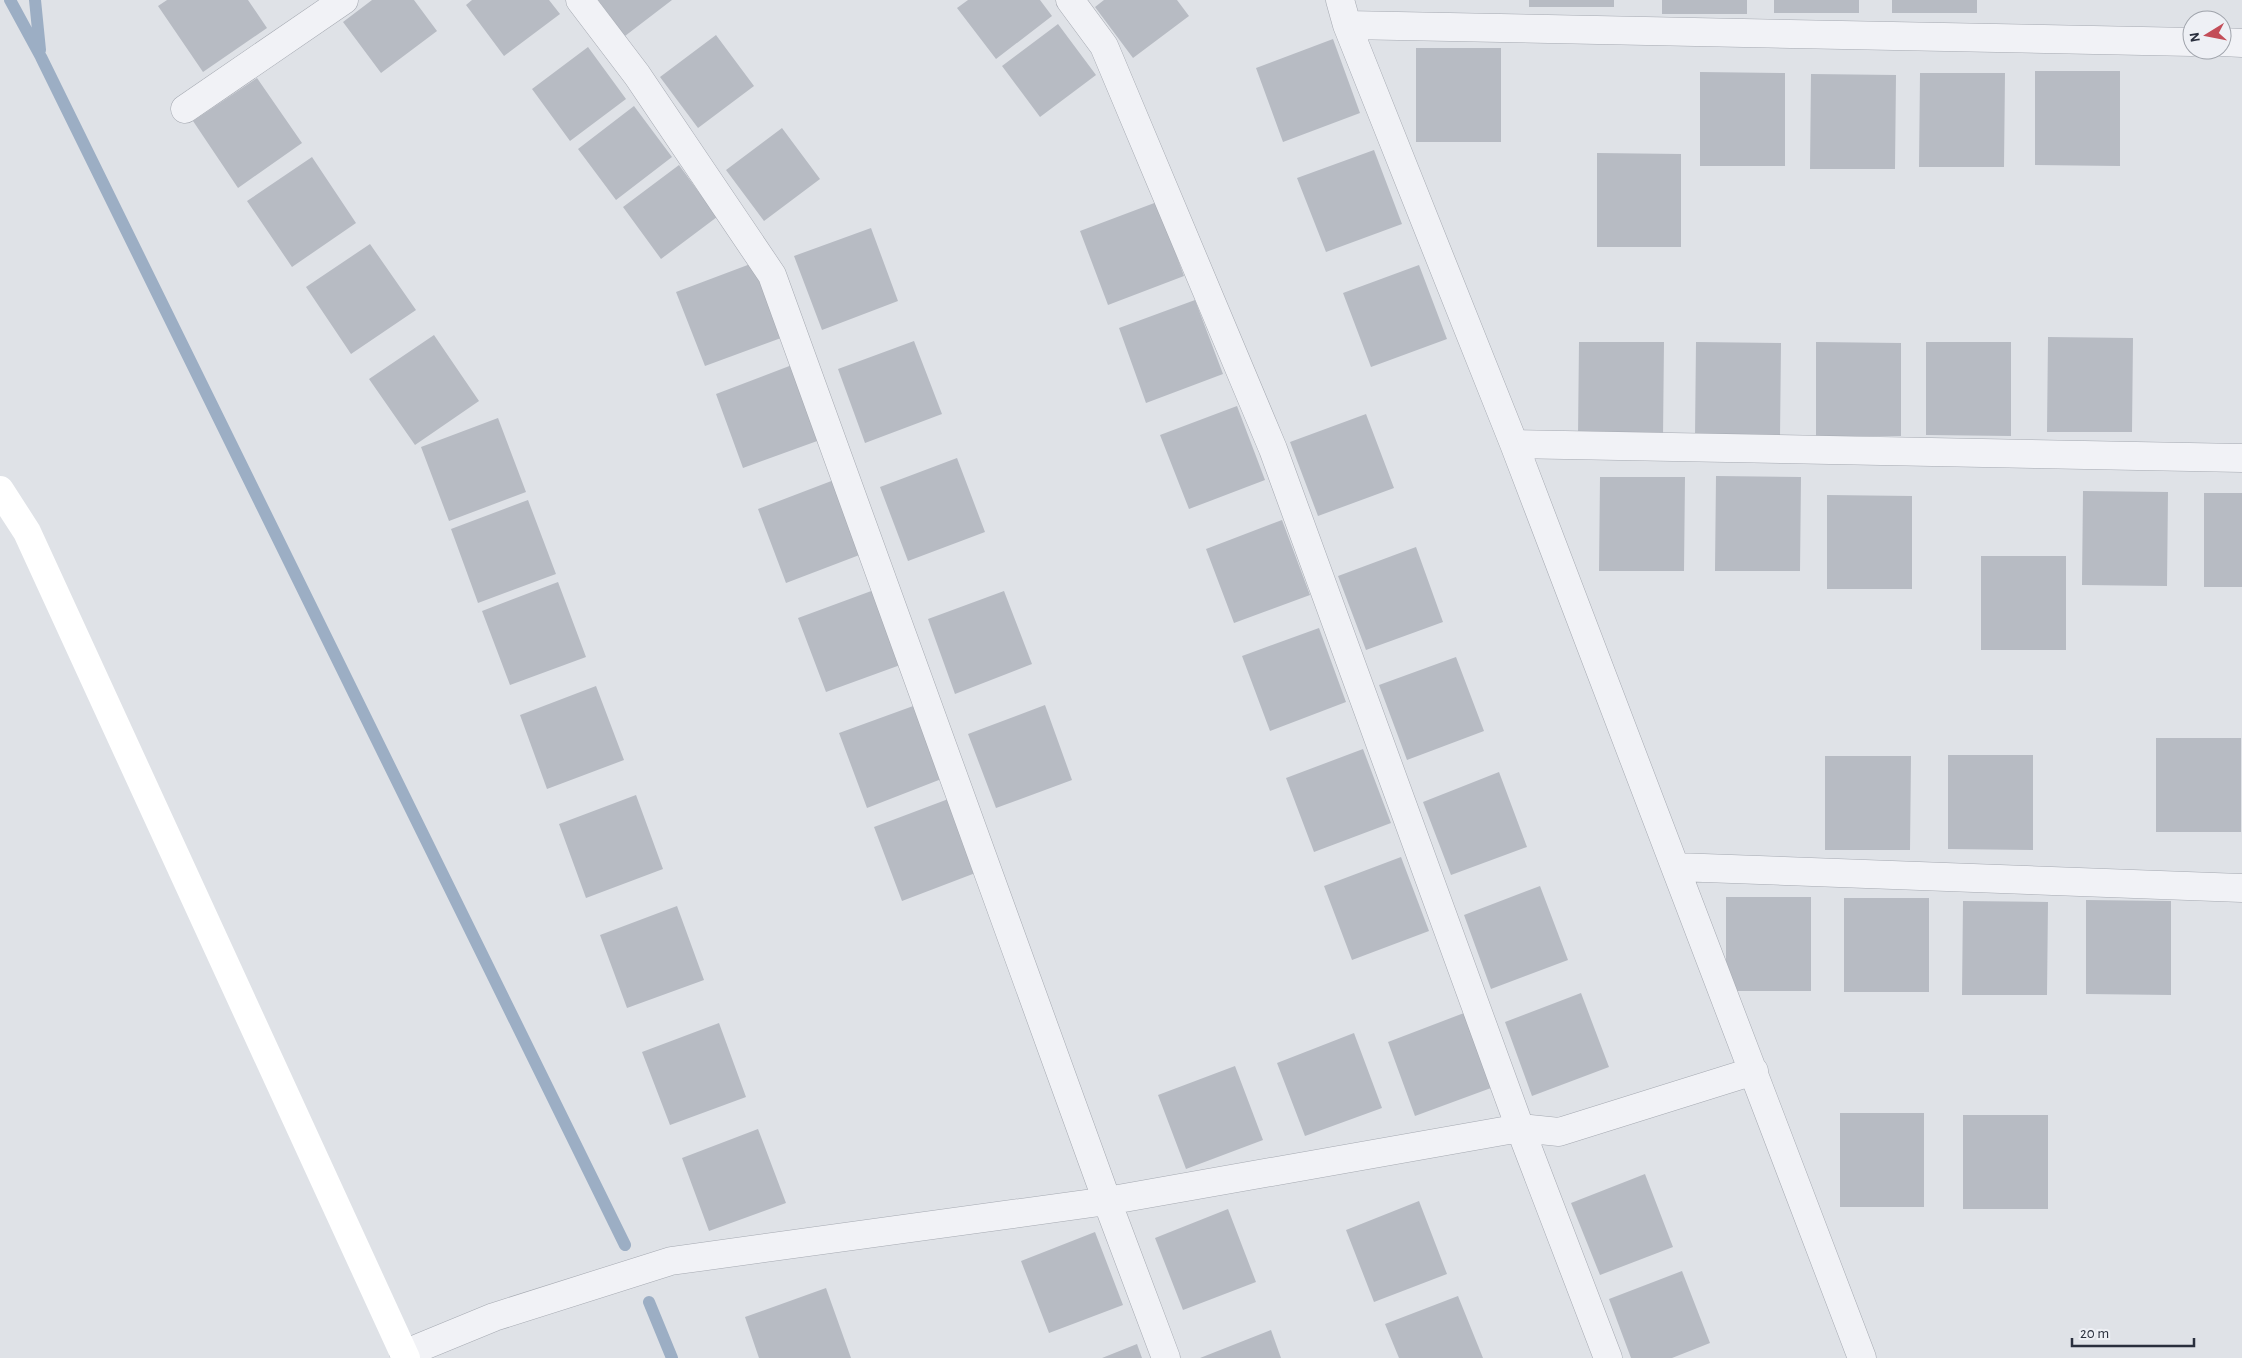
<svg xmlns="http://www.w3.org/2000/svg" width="2242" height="1358" viewBox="0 0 2242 1358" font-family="'Alegreya Sans',sans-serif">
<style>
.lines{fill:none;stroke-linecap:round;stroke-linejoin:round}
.stream{stroke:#9caec4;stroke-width:12}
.building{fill:#b7bbc3}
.minor-casing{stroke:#a5a9b1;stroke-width:29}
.minor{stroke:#f1f2f6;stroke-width:28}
.secondary{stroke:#fff;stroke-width:28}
</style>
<rect width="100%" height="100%" fill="#dfe2e7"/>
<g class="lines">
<!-- stream -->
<path class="stream" d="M10,0l31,57 584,1188
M35,0l5,50
M649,1302l23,56"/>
</g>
<!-- building -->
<path class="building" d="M167,0h81l19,28 -64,44 -45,-66z
M372,0h42l23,31 -56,42 -38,-51z
M472,0h77l11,14 -56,42 -38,-51z
M598,0h74l-47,36z
M968,0h72l12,16 -56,43 -39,-51z
M1104,0h73l12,16 -56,42 -38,-51z
M1529,0h85v7h-85z
M1662,0h85v14h-85z
M1774,0h85v13h-85z
M1892,0h85v13h-85z
M1058,24l38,51 -56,42 -38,-51z
M716,35l38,51 -56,42 -38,-51z
M1333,39l27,74 -77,29 -27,-74z
M588,47l38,52 -56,42 -38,-52z
M1416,48h85v94h-85z
M2035,71h85v95l-85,-1z
M1700,72l85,1v93h-85z
M1920,73h85l-1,94h-85z
M1811,74l85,1 -1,94h-85z
M257,78l45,65 -64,45 -45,-67z
M634,106l38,51 -56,43 -38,-51z
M782,128l38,51 -56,42 -38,-51z
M1374,150l28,74 -76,28 -29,-74z
M1597,153l84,1v93h-84z
M312,157l44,66 -64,44 -45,-66z
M679,165l38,52 -56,42 -38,-52z
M1157,202l27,74 -76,29 -28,-74z
M871,228l27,73 -76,29 -28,-74z
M370,244l46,66 -65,44 -45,-67z
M753,263l28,75 -76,28 -29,-74z
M1419,265l28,74 -76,28 -28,-74z
M1195,300l28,74 -77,29 -27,-75z
M434,335l45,66 -64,44 -46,-66z
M2048,337l85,1 -1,94h-85z
M914,341l28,73 -77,29 -27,-74z
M1579,342h85l-1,95 -85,-1z
M1696,342l85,1 -1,94h-85z
M1816,342l85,1v93h-85z
M1926,342h85v94l-85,-1z
M792,365l28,75 -77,28 -27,-74z
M1237,406l28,74 -76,29 -29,-74z
M1366,414l28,74 -76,28 -28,-74z
M498,418l28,74 -77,29 -28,-74z
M957,458l28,74 -77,29 -28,-74z
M1716,476l85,1 -1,94h-85z
M1600,477h85l-1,94h-85z
M834,480l28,74 -76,29 -28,-74z
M2083,491l85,1 -1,94 -85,-1z
M2204,493h38v94h-38z
M1827,495l85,1v93h-85z
M528,500l28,74 -78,29 -27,-74z
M1282,520l28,75 -76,28 -28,-74z
M1416,547l27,75 -77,28 -28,-74z
M1981,556h85v94h-85z
M558,582l28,75 -76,28 -28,-74z
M874,590l29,74 -77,28 -28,-74z
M1004,591l28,73 -77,30 -27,-75z
M1319,628l27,74 -76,29 -28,-75z
M1456,657l28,74 -77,29 -28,-75z
M596,686l28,74 -77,29 -27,-74z
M916,705l28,73 -77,30 -28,-75z
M1045,705l27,75 -76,28 -28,-74z
M2156,738h85v94h-85z
M1363,749l28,74 -77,29 -28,-74z
M1948,755h85v95l-85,-1z
M1825,756h86l-1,94h-85z
M1499,772l28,75 -76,28 -28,-73z
M636,795l27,74 -77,29 -27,-74z
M951,798l27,74 -76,29 -28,-74z
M1401,857l28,74 -77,29 -28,-74z
M1540,886l28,74 -77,29 -27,-74z
M1726,897h85v94h-85z
M1844,898h85v94h-85z
M2086,900l85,1v94l-85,-1z
M1963,901l85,1 -1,93h-85z
M677,906l27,74 -77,28 -27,-73z
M1581,993l28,74 -77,29 -27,-74z
M1464,1013l27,75 -76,28 -27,-74z
M719,1023l27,74 -76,28 -28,-73z
M1354,1033l28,75 -77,28 -28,-73z
M1235,1066l28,74 -77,29 -28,-74z
M1840,1113h84v94h-84z
M1963,1115h85v94h-85z
M758,1129l28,74 -77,28 -27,-73z
M1645,1174l28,73 -73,28 -29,-72z
M1419,1201l28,73 -73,28 -28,-72z
M1228,1209l28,73 -73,28 -28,-72z
M1095,1232l28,73 -74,28 -28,-72z
M1682,1271l28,72 -38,15h-41l-22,-59z
M826,1288l25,70h-92l-14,-41z
M1458,1296l25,62h-84l-14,-34z
M1271,1330l10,28h-81z
M1137,1344l5,14h-40z"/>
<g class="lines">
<defs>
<path id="minor" d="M580,0l57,75 135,200 335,926 59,157
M1070,0l34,46 169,403 247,679 88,230
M1340,0l7,25 167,419 348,914
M1347,25l845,17
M2222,42l20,1
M185,109l159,-109
M1514,444l728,14
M1676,867l566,21
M404,1354l90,-37 177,-56 436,-60 413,-73 39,4 195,-61"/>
</defs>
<!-- minor casing -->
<use href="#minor" class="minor-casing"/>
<!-- minor -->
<use href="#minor" class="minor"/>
<!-- secondary -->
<path class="secondary" d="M0,490l27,42 379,826"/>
</g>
<!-- north arrow -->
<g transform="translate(2207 35) rotate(260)"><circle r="24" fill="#eef0f5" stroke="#9fa3ab"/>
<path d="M0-4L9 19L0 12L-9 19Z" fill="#c34d58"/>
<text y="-8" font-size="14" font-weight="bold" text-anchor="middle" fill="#292f3d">N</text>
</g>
<!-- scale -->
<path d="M2072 1338v8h122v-8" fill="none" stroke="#292f3d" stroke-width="2.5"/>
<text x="2080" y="1338" font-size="15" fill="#292f3d" stroke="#eef0f5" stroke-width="4" paint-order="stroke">20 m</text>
</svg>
